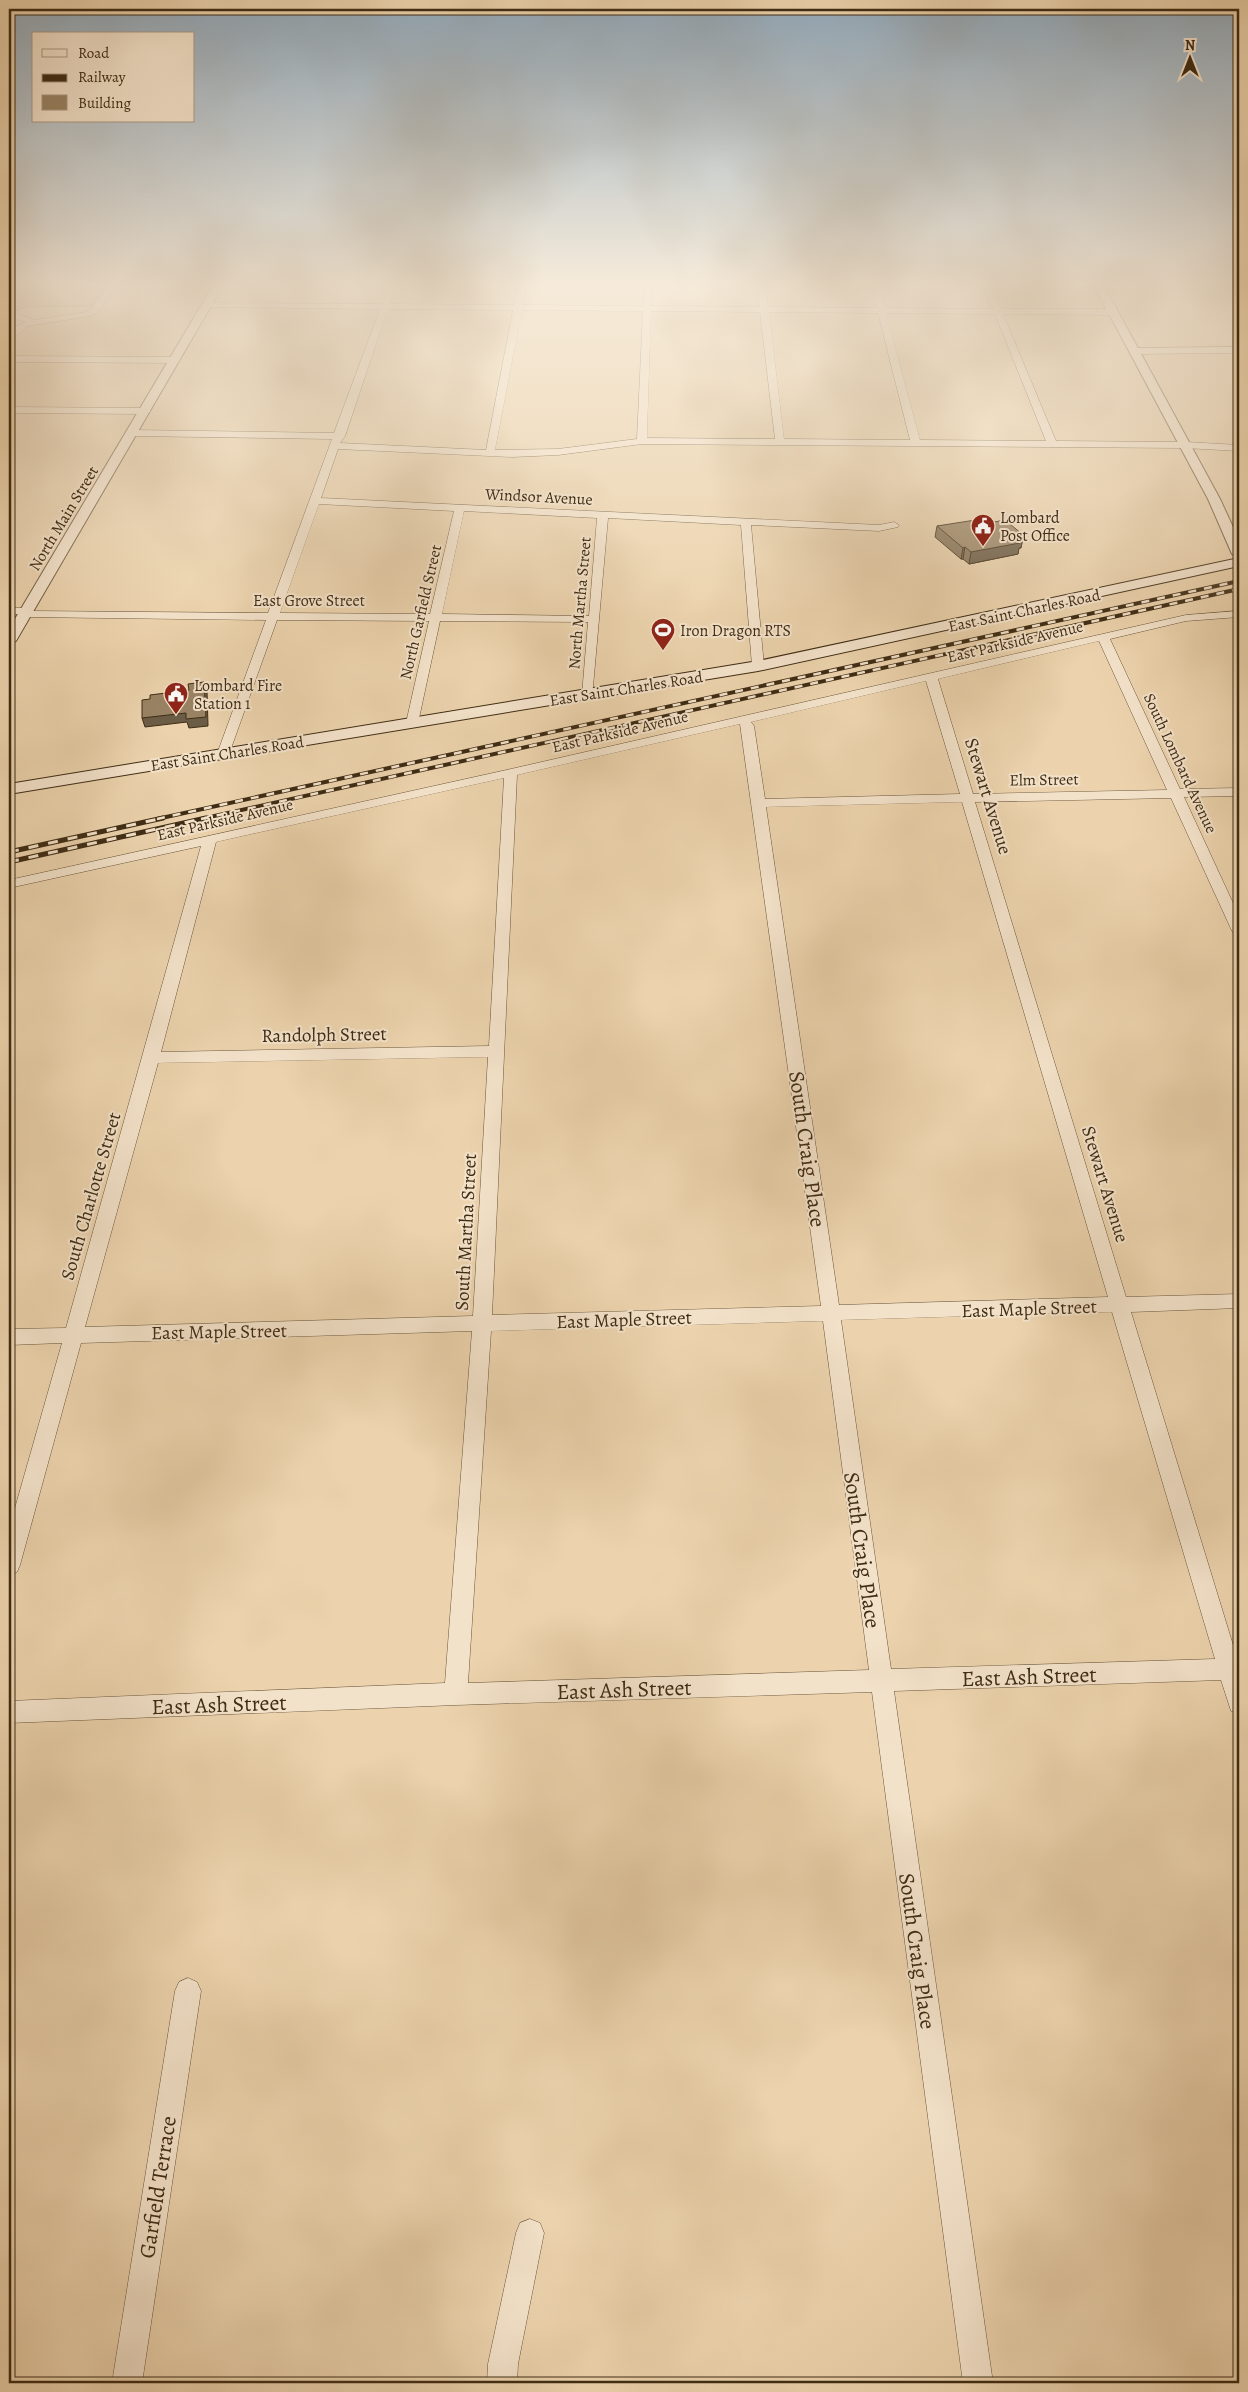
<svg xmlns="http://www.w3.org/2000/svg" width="1248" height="2392" viewBox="0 0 1248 2392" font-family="Alegreya,serif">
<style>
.green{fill:#cfb793;stroke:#877254}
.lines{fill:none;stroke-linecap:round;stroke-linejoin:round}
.minor-casing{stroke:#6a563a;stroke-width:1}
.tertiary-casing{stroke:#6a563a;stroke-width:2}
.secondary-casing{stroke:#3f2c14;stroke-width:2}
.minor{fill:#f3e2ca;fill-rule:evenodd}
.tertiary{fill:#f3e2ca;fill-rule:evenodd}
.secondary{fill:#f3e2ca;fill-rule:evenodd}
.rail-far1-casing{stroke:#3f2c14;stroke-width:4}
.rail-casing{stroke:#3f2c14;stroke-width:5}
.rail-far1{stroke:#f3e2ca;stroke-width:2.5;stroke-dasharray:8;stroke-linecap:butt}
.rail{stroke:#f3e2ca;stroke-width:3;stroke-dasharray:10;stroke-linecap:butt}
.wall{fill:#847156;stroke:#3f2c14}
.shaded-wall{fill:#6b5c46;stroke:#3f2c14}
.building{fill:#998364;stroke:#3f2c14}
.labels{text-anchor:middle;stroke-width:4;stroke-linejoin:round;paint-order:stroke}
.far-street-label{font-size:16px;fill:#3f2c14;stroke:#f3e2ca}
.far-poi-label{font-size:16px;fill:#3f2c14;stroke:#f3e2ca;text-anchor:start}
.street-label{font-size:19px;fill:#3f2c14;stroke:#f3e2ca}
.near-street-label{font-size:22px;fill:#3f2c14;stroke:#f3e2ca}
</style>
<rect width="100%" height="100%" fill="#ecd3ad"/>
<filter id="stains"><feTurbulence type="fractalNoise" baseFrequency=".004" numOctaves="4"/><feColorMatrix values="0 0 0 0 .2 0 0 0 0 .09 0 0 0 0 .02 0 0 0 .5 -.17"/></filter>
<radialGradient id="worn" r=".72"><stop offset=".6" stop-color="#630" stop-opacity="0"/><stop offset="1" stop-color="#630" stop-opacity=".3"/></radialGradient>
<!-- green -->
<path class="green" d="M9,282h101l-18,24 -67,1 -15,6z"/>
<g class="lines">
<defs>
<path id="minor" d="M111,282h8l-19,28 -9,6 -63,10 -19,16v-8l6,-7 11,-5 -17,-5v-5l27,8 50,-8 8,-6z
M390,282h8l-8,22 124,1 5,-23h8l-4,23 120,1 1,-24h8l-1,24 109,1 -3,-25h8l3,25 109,1 -7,-26h8l7,26 108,1 -11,-27h8l11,27h112l4,3 -4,3 -110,-1 53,127 129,1 54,3v6l-54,-3 -543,-4 -84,11 -46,2 -174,-8 -17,49 558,27 15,-3 5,3 -1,2 -19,4 -128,-6 13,141 -6,4 -6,-4 -11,-141 -133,-7 -16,180 -4,1 -6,-4 6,-73 -148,-1 -22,102 -6,4 -6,-4 23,-102 -152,-1 -48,134 -6,4 -6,-4 49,-134 -241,-3 -5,-3h-11v-6h18l5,3 236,2 64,-174 -199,-3 -5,-3 5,-3 201,3 46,-124 -172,-2 -4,-2 4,-2 174,1zM388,309l125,1 -27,140 -146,-7 5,-7zM522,310l121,1 -6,128 -79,10 -63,1zM651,311l109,1 15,127 -128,-1zM769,312l109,1 32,127 -126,-1zM886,313l109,1 51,127 -126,-1zM319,504l135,7 -24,103 -150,-1zM464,511l133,7 -8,98 -147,-2z
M1239,347v6l-105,1 -4,-3 4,-3z
M9,356l167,1 4,3 -4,3 -167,-1z
M9,407l137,1 5,3 -5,3 -137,-1z
M1239,611v6l-53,4 -76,18 70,150 59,-1v8l-55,1 55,119v20l-5,-2 -2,-3 -61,-133 -196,4 151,495 113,-3v14l-108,4 106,346h2v56l-8,-3 -10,-31 -327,11 99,692h-30l-91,-691 -416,13 -447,18v-22l436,-18 27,-352 -391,12 -61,222 -3,7 -8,3v-46l53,-186 -53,2v-16l57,-1 135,-482 -192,42v-8l502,-111 675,-154zM1099,641l68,149 -194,4 -35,-115zM926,681l34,113 -195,5 -11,-73 -3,-4zM740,724l81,582 -329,9 25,-540zM504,778l-15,268 -328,6 55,-210zM962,802l146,495 -269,8 -73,-498zM488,1057l-15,259 -388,11 73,-264zM1112,1312l103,347 -324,10 -50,-349zM823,1321l46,349 -401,13 23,-352z
M188,1978l9,4 4,9 -59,392h-30l63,-392 4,-9z
M530,2219l10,4 4,10 -26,131 -1,19h-30l1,-19 28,-131 4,-10z"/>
<path id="tertiary" d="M215,282h10l-209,359 -7,4v-16z
M1092,282h10l118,217 19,41v18l-7,-4 -24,-55z"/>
<path id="secondary" d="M1239,558v8l-481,105 -749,123v-10l749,-123z"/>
</defs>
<!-- minor casing -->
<use href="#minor" class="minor-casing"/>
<!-- tertiary casing -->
<use href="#tertiary" class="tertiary-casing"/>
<!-- secondary casing -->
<use href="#secondary" class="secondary-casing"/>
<!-- minor -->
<use href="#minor" class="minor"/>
<!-- tertiary -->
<use href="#tertiary" class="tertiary"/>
<!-- secondary -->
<use href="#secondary" class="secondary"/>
<defs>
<path id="rail-far1" d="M157,819l1082,-238
M201,819l1038,-230"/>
<path id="rail" d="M9,852l154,-34
M9,862l197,-44"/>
</defs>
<!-- rail-far1 casing -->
<use href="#rail-far1" class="rail-far1-casing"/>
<!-- rail casing -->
<use href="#rail" class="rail-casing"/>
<!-- rail-far1 -->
<use href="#rail-far1" class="rail-far1"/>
<!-- rail -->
<use href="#rail" class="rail"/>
</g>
<!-- wall -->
<path class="wall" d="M994,522l28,12v2l1,1 -2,11h-2l-1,6 -49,10 -6,-5h-2l-26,-22 2,-11z"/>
<!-- shaded-wall -->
<path class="shaded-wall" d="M1022,534v3h1l-2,11h-2l-1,6 -49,10 2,-12z
M965,547l-2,12h-2l2,-11z
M204,682l3,9 1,35 -19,2 -2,-6 -42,5 -3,-9z"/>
<!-- building -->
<path class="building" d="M988,518l6,4 11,-2 17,14 -2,1 3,2 -8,1 5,5 -49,9 -6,-5 -2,1 -26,-22z
M204,682l2,35 -20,2v-6l-44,5v-18l8,-1v-4l39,-5 -1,-6z"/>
<!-- sky -->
<linearGradient id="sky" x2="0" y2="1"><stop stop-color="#92aabc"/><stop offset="0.46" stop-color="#f6ebda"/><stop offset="1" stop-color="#f6ebda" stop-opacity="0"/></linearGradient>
<rect width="1248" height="617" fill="url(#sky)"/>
<!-- icons -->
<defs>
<symbol id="civic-pin" viewBox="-11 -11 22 30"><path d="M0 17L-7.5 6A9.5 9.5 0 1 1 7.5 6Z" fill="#8f2418" stroke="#f3e2ca"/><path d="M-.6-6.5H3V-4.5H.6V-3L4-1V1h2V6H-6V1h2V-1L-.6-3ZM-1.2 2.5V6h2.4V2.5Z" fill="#fff"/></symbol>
<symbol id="stadium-pin" viewBox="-11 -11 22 30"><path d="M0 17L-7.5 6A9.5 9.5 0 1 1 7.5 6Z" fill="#8f2418" stroke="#f3e2ca"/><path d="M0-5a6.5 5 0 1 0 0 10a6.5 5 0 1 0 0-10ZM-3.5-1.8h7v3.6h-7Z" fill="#fff"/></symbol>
</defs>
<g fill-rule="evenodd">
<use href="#civic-pin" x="969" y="512" width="28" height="38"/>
<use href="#stadium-pin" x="649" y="616" width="28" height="38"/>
<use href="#civic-pin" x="162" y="680" width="28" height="38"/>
</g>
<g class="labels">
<!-- far-street labels -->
<g class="far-street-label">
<text transform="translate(539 496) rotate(3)" y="6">Windsor Avenue</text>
<text transform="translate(63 518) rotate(-59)" y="6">North Main Street</text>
<text x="309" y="606">East Grove Street</text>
<text transform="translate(579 603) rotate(-85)" y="6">North Martha Street</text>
<text transform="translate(1024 610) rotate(-12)" y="6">East Saint Charles Road</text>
<text transform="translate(420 612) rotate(-77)" y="6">North Garfield Street</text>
<text transform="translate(1015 641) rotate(-13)" y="6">East Parkside Avenue</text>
<text transform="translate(626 688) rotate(-9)" y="6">East Saint Charles Road</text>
<text transform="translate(620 731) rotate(-13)" y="6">East Parkside Avenue</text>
<text transform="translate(227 753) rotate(-9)" y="6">East Saint Charles Road</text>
<text transform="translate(1181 763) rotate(65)" y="6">South Lombard Avenue</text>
<text transform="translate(1044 779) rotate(-1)" y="6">Elm Street</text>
<text transform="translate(225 819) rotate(-13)" y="6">East Parkside Avenue</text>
</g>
<!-- far-poi labels -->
<g class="far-poi-label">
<text x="1000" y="523">Lombard<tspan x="1000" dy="18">Post Office</tspan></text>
<text x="680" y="636">Iron Dragon RTS</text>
<text x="194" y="691">Lombard Fire<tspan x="194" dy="18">Station 1</tspan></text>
</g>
<!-- street labels -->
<g class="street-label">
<text transform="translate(989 796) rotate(73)" y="7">Stewart Avenue</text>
<text transform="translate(324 1034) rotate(-1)" y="7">Randolph Street</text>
<text transform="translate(1106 1184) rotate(73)" y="7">Stewart Avenue</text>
<text transform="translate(90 1196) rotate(-74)" y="7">South Charlotte Street</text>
<text transform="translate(465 1232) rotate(-87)" y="7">South Martha Street</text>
<text transform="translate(1029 1308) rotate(-2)" y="7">East Maple Street</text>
<text transform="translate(624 1319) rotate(-2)" y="7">East Maple Street</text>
<text transform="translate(219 1331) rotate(-1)" y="7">East Maple Street</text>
</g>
<!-- near-street labels -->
<g class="near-street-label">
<text transform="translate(808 1149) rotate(82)" y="8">South Craig Place</text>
<text transform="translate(863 1550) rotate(82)" y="8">South Craig Place</text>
<text transform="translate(1029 1676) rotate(-2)" y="8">East Ash Street</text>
<text transform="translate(624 1689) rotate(-2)" y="8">East Ash Street</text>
<text transform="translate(219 1704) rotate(-2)" y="8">East Ash Street</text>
<text transform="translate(918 1951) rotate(82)" y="8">South Craig Place</text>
<text transform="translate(157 2187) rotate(-81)" y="8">Garfield Terrace</text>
</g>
</g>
<!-- margin -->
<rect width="1248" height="2392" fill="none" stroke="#ecd3ad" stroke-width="30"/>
<rect x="10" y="10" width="1228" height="2372" fill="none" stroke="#3f2c14" stroke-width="2.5"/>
<rect x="15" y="15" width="1218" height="2362" fill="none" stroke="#3f2c14"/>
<!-- legend -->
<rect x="32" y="32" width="162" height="90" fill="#f3e2ca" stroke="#ab9981"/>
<rect x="42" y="49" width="25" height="8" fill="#f3e2ca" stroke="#ab9981"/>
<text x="78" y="58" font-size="15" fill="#3f2c14">Road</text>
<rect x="42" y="74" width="25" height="8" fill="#3f2c14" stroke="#ab9981"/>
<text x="78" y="82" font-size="15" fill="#3f2c14">Railway</text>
<rect x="42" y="95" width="25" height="15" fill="#998364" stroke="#ab9981"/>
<text x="78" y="108" font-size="15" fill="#3f2c14">Building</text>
<!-- north arrow -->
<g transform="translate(1190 58)" stroke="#f3e2ca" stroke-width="4" paint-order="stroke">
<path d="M0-4L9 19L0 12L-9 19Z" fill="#3f2c14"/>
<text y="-8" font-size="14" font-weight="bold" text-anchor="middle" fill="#3f2c14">N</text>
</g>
<rect width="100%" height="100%" filter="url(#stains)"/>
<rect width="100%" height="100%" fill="url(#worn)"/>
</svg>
